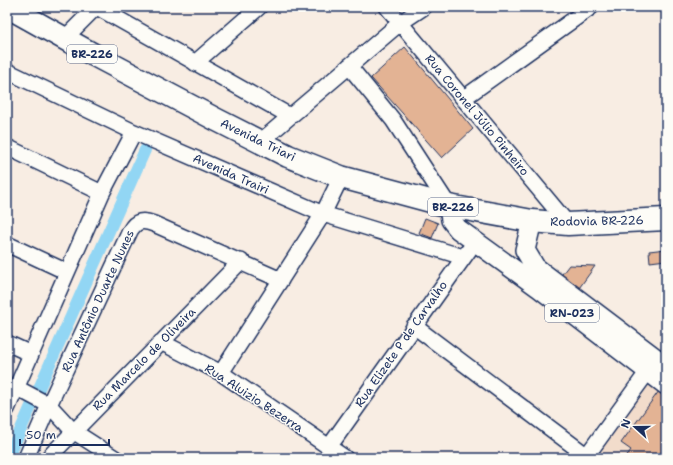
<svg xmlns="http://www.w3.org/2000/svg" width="673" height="465" viewBox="0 0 673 465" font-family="'Shantell Sans',sans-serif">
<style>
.built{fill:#f2dccb}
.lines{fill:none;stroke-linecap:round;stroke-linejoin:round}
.canal{stroke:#92d6f4;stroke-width:12}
.building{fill:#e3b394;stroke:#1b2f5e}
.minor-casing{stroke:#1b2f5e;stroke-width:18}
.major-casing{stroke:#1b2f5e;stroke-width:22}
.highway-casing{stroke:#1b2f5e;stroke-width:25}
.minor{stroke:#fdfcf7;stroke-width:15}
.major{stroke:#fdfcf7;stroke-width:19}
.highway{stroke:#fdfcf7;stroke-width:22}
.labels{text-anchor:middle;stroke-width:3;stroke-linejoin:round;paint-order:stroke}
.shield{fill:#fdfcf7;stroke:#5f6c8c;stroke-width:1}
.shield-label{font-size:11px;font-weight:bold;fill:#1b2f5e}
.street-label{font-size:12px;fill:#1b2f5e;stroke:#fdfcf7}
</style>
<rect width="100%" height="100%" fill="#f8ede3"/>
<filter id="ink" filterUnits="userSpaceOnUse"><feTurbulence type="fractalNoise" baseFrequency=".025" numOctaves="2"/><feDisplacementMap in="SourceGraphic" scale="8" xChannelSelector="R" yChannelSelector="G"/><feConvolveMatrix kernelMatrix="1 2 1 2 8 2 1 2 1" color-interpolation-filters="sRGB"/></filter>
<g filter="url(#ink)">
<!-- built -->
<path class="built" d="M652,378l14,11v69h-69l-2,-3z"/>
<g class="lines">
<!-- canal -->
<path class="canal" d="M8,458l137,-308"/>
</g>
<!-- building -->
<path class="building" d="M405,47l68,82 -31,29 -71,-80z
M425,218l13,5 -6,15 -13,-5z
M666,249v11l-16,2 -1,-11z
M569,265l26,1 -18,25 -18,-13z
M659,391l7,5v62h-41l6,-8 -10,-7z"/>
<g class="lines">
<defs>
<path id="minor" d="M97,7l193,109
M387,7l181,217
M65,38l31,-31
M195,63l64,-56
M349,66l44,54 56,86
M7,71l127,61 189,82 140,43
M464,98l127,-91
M260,142l140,-119 24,-16
M7,147l95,46
M7,244l60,28
M414,326l173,130
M161,342l60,31 124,85
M7,343l24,11
M221,373l102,-159 18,-37
M17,388l32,17 24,26 42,27
M7,409l95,-216 32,-61
M329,447l140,-197
M26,458l23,-53 81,-174c6,-11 13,-11 24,-7l127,56
M48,458l193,-197
M585,458l69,-95"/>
<path id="major" d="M449,206l2,14 7,9 80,58 128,98
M532,221l-7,29 10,17 131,99"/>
<path id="highway" d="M8,7l86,48 123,65 71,36 53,21 108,29 83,15 36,3 98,-5"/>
</defs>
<!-- minor casing -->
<use href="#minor" class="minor-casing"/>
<!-- major casing -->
<use href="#major" class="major-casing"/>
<!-- highway casing -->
<use href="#highway" class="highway-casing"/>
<!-- minor -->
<use href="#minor" class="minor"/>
<!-- major -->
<use href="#major" class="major"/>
<!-- highway -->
<use href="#highway" class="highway"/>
</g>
</g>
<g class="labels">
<!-- shield labels -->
<g class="shield">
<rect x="67" y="45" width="50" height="18" rx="3"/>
<rect x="428" y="198" width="50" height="18" rx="3"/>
<rect x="545" y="304" width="54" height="18" rx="3"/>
</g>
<g class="shield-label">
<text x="92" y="58">BR-226</text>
<text x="453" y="211">BR-226</text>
<text x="572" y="317">RN-023</text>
</g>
<!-- street labels -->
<g class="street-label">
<text transform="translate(477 115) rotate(50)" y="4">Rua Coronel Júlio Pinheiro</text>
<text transform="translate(258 140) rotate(26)" y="4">Avenida Triari</text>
<text transform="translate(231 174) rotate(24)" y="4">Avenida Trairi</text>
<text transform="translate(597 221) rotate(-1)" y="4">Rodovia BR-226</text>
<text transform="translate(98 301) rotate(-65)" y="4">Rua Antônio Duarte Nunes</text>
<text transform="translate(401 344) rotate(-55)" y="4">Rua Elizete P de Carvalho</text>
<text transform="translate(144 359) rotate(-45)" y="4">Rua Marcelo de Oliveira</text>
<text transform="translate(254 398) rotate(33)" y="4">Rua Aluizio Bezerra</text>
</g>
</g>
<!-- margin -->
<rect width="673" height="465" fill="none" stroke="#fdfcf7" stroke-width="24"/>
<rect x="12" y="12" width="649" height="441" fill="none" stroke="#1b2f5e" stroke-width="1.5" filter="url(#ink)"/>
<!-- north arrow -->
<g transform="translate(635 427) rotate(291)" stroke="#fdfcf7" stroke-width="3" paint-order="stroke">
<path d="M0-3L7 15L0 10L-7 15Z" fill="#1b2f5e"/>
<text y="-6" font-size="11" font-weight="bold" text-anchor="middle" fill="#1b2f5e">N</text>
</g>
<!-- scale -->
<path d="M20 439v6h89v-6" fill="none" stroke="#1b2f5e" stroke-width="2"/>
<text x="26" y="439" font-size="12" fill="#1b2f5e" stroke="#fdfcf7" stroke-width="3" paint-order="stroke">50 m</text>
</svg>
